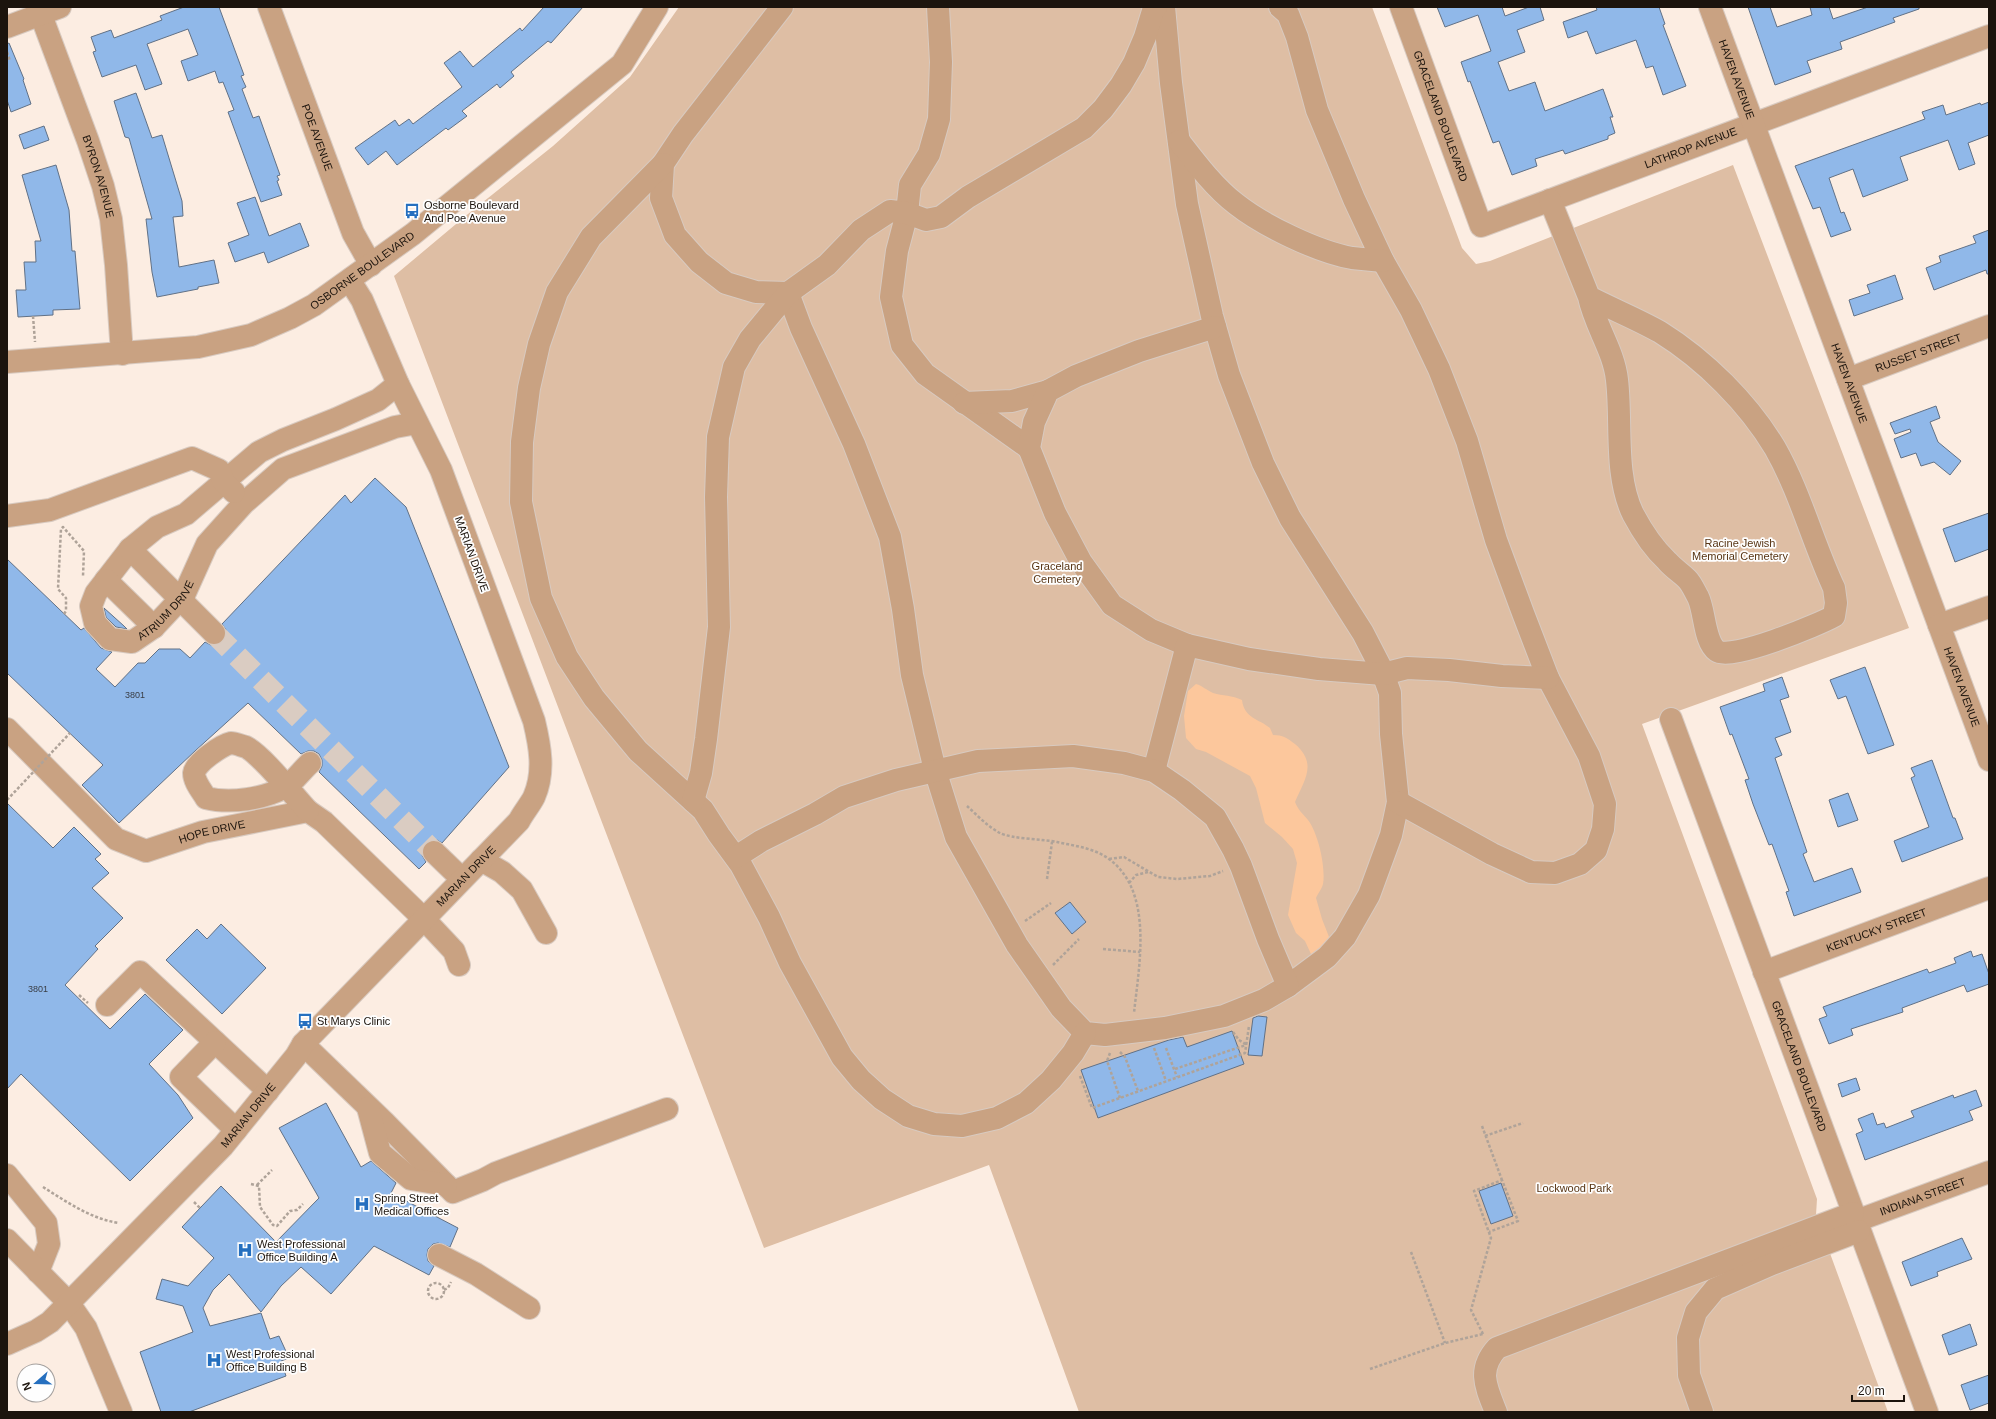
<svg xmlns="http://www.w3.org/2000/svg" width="1996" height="1419" viewBox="0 0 1996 1419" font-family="Helvetica,sans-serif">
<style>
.green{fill:#debea4}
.water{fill:#fcc79c}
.building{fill:#90b8e9;stroke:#617186}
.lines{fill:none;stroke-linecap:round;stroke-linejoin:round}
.minor-tunnel{stroke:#daccc2;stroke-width:22;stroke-dasharray:22 11;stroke-linecap:butt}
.minor-casing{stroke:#d8cac0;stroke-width:24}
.path{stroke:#afa399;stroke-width:2.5;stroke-dasharray:3 2;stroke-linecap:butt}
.minor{stroke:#c9a282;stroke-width:22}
.path-bridge{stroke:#afa399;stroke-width:2.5;stroke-dasharray:3 2;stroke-linecap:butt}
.labels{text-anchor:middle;stroke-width:3.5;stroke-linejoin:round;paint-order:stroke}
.number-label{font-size:9px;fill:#393d44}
.street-label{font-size:11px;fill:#1c140d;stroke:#fefefe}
.poi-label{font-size:11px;fill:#1c140d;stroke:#fefefe;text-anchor:start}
.park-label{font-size:11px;fill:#583514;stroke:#fefefe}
</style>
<rect width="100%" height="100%" fill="#fcede2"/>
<!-- green -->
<path class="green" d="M679,7h693l90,241 14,16 14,-3 243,-96 176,463 -267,96 175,475 -1,16 72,197h-809l-90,-247 -225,83 -370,-972 74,-62 85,-68 77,-69z"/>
<!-- water -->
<path class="water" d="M1196,684c7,2 10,6 17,9 10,3 19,2 29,7 2,18 17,19 28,28l3,7c10,0 14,3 22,9 23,20 9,36 0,58 3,8 8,12 13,18 10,13 18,47 15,64 -1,5 -5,9 -7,14l6,21 9,23 -18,12h-2l-6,-13 -9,-8 -8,-18 9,-52 -4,-14 -11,-12 -17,-14 -9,-35 -6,-12 -44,-24 -10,-3 -10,-11 -2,-22 4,-25z"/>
<!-- building -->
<path class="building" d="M184,7h35l25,68 -3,1 5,11 -4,2 11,29 6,-2 21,59 -3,1 2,4 -2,1 5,14 -21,7 -33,-90 6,-2 -11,-28 -4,1 -4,-12 -27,10 -7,-20 17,-6 -10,-26 -41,15 15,40 -17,6 -9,-25 -34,12 -9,-25 3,-1 -5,-14 20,-7 3,8 48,-18 -2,-4z
M544,7h39l-32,36 -3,-2 -37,31 3,4 -14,12 -3,-4 -35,27 5,5 -19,14 -2,-2 -49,37 -11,-14 -18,14 -13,-17 40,-28 4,6 10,-7 4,5 49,-37 -18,-24 16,-12 13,16 47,-39 2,3z
M1437,7h65l3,9 24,-9h11l4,13 -27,10 8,22 -27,10 11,29 26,-9 10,29 58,-22 10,28h-3l5,16 -7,3v3l-43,15 -2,-4 -28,9 2,7 -25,9 -13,-34 -6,2 -23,-62 -2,1 -7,-20 30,-11 -13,-36 -33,12z
M1596,7h63l6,17 -2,1 23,61 -23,9 -10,-29 -7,2 -10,-28 -40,14 -9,-23 -19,7 -5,-16 34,-12z
M1748,7h22l7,20 35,-12 -2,-8h19l4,12 35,-12h51v2l-26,9 2,4 -55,20 2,7 -35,12 4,11 -36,13z
M9,43l15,36 -1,1 8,24 -20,8 -4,-12v-56z
M136,93l16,45 10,-3 20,66 1,15 -10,1 6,50 35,-7 5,23 -21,4v2l-41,8 -5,-25 -6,-53h6l-23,-81 -4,-1 -11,-36z
M1989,102v33l-21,8 7,21 -16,6 -11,-30 -48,17 8,23 -45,17 -10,-28 -24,9 12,35 3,-1 7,18 -20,7 -11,-30 -7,2 -18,-43 130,-47 -3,-7 21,-7 3,10 34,-12 1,2z
M44,126l5,14 -25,9 -5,-14z
M56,165l13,45 3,41h3l5,58 -27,1v5l-35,2 -2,-27h10l-2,-28h12l-1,-21h6l-19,-66z
M255,197l14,39 31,-13 9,23 -41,17 -4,-11 -29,10 -7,-19 21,-8 -12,-32z
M1989,230v44h-2l-1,-4 -52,20 -8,-22 15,-6 -2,-6 37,-13 -3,-7z
M1895,275l8,24 -49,17 -5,-16 21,-7 -3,-8z
M1936,406l4,12 -10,4 8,20 23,19 -11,14 -16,-13 -13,4 -5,-13 -15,5 -7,-19 17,-7 -1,-3 -15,5 -5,-11z
M375,478l31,29 103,260 -67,76 -5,-3h-6l-6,4 -3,5v6l4,7 -7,7 -100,-97 3,-6v-6l-3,-6 -5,-3h-6l-7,3 -53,-51 -53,48 -76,72 -37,-38 21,-20 -96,-92v-114l74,71 3,-2 17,20 11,4 -16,17 19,18 23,-24h7l14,-14h21l10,9 15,-16 6,3h6l6,-3 3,-5v-7l-4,-6 123,-129 6,8z
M1989,513v36l-34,13 -12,-33z
M104,608l20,18 3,3 -11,-2 -10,-10z
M1865,667l29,78 -26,9 -22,-58 -8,3 -8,-19z
M1782,677l7,20 -9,3 11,32 -16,6 7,17 -7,3 32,94 -4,2 11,28 38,-14 9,24 -67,24 -8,-24 3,-1 -17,-47 -3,1 -16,-41 -8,-24 4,-1 -17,-45 -2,1 -10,-28 45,-16 -2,-7z
M1932,760l21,58h2l8,21 -61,23 -8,-21 35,-14 -18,-49 4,-2 -4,-8z
M1848,793l10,27 -20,7 -9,-27z
M7,803l46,45 21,-21 27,27 -6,5 14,14 -17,15 31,30 -28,28 3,3 -33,36 45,44 35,-35 38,36 -34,34 29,31 15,23 -63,63 -109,-107 -14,15z
M1070,902l16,20 -14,12 -17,-21z
M221,924l45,44 -44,46 -56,-54 31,-31 10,10z
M1971,951l2,6 9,-3 7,20v10l-22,8 -3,-7 -62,23 1,4 -52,17 2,6 -24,9 -10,-25 8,-3 -4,-9 104,-38 2,4 27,-10 -2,-5z
M1258,1016l9,1 -5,39 -14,-1 5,-37z
M1232,1031l12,33 -146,54 -17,-48 88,-30 14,-3 4,10z
M1856,1078l4,12 -18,7 -4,-13z
M1976,1090l6,16 -13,5 4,9 -108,40 -9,-26 7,-3 -5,-12 15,-6 4,12 7,-2 2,5 28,-11 -3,-6 42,-16 1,3z
M326,1103l35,64 10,-6 25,22 -5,10 67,35 -8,19 -12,-4 -5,1 -5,5 -1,6 1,6 6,5 -5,9 -55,-29 -43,48 -30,-27 -20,19 -20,26 -32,-38 -16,16 -10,18 7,18 51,-13 9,26 9,-3 10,22 -8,3 5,15 -97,36h-28l-21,-60 53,-20 -10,-26 -27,-7 6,-20 26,7 26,-28 -32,-31 39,-41 55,56 43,-44 -40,-70z
M1501,1183l12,33 -22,8 -12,-33z
M1962,1238l10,21 -35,13 1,4 -27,10 -9,-24z
M1970,1324l7,21 -28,10 -7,-20z
M1989,1375v28l-19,7 -9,-25z"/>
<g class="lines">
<!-- minor-tunnel -->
<path class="minor-tunnel" d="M214,633l220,219"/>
<defs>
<g id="minor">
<path id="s1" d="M38,7l50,134 15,45 8,33 5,46 6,89"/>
<path id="s2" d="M269,7l84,226 18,32"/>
<path d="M782,7l-99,127 -20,30 -2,34 14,37 24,27 27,21 30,9 32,1 13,35 53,116 36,93 13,72 9,66 23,95 21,67 61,108 44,63 24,25 20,2 60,-7 59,-12 40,-16 24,-14 39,-29 18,-20 24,-42 22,-60 7,-33 -7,-68 -1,-41 -9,-25 -18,-35 -73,-115 -27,-55 -34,-88 -17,-59 -25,-112 -16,-121 -7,-76"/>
<path d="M938,7l3,55 -2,57 -10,35 -19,31 -3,28 -10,38 -6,46 11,48 23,29 104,74"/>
<path d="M1280,7l8,7 9,23 20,73 37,89 29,62 28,49 28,59 28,72 29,99 27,73 25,65 41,78 16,48 -2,25 -7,21 -16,14 -25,9 -24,-1 -39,-18 -94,-52"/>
<path id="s3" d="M1401,7l80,219 508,-190"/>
<path id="s4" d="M1710,7l279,753"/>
<path d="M7,27l53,-20"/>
<path d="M1179,141c17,22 35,46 57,63 28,22 82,48 116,54 10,1 21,2 31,3"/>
<path d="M663,164l-72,73 -34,55 -18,52 -10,44 -7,54 -1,60 20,96 26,59 27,41 44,53 65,59 16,25 22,30 28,52 21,46 52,94 19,23 21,19 26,17 26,8 28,2 35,-8 29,-15 25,-23 22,-27 12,-20"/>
<path d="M1550,200l39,97c6,29 25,54 28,83 5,42 -3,95 16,134 9,17 20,34 34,47 6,7 14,12 20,18 5,5 8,13 11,18 7,14 6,45 19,54 14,10 101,-26 117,-35l2,-13 -2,-15c-21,-45 -34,-96 -59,-140 -27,-45 -70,-88 -115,-116 -23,-13 -48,-23 -71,-35"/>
<path id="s5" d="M7,362l191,-15 53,-12 39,-17 24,-13 99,-71 209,-170 35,-57"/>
<path id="s6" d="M1848,379l141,-53"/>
<path id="s7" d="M398,384l-20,16 -42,19 -53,21 -24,12 -73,62 -29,13 -27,22 -34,44 -5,13 4,17 15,16 22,3 22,-15 30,-32 23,-51 37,-41 39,-34 112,-42 22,-4"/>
<path d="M964,403l48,-2 36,-10"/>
<path d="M7,516l43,-6 142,-52 27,12 5,12 10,10"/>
<path d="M130,549l84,84"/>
<path d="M106,580l48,47"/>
<path d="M1939,625l50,-18"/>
<path d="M1187,645l-36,-15 -39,-25 -31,-43 -26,-49 -26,-65 5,-26 14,-31 28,-15 63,-25 76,-24"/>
<path id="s8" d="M1671,719l256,693"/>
<path id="s9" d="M7,729l109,110 30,12 57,-19 105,-21 16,11 100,97 30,32 5,14"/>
<path d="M1154,771l33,-126 62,14 70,10 64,5 24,-6 42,2 53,6 46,2"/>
<path d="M693,801l8,-28 5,-34 13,-112 -3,-130 2,-60 16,-70 16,-28 38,-46 39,-28 34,-35 29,-19 17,2 19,7 15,-3 27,-20 116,-69 19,-19 18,-24 13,-22 11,-26 8,-26 3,-4"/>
<path d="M308,811c-15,-16 -44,-54 -62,-64 -4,-1 -11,-4 -15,-4 -9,2 -36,20 -37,30 0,9 8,18 12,25 24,6 58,1 79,-11 9,-5 17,-17 25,-24"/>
<path d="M434,852l28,27"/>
<path d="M736,857l25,-16 54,-27 29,-17 52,-17 82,-19 95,-5 51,7 30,8 28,19 33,27 18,32 8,17 27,73 20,47"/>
<path d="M481,860l21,12 20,18 24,43"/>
<path id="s10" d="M1764,972l225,-84"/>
<path d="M107,1005l33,-33 128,119"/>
<path d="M215,1042l-34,35 55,53"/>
<path d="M303,1044l82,79 68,69 30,-12 13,-7 171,-64"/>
<path d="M368,1108l12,45 31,26 35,6"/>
<path d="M7,1175l39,48 3,21 -11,28"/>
<path id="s11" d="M1856,1221l133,-49"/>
<path d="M7,1240l61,62 18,26 35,84"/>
<path d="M439,1255l37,19 53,34"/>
<path id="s12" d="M7,1344l29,-13 14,-9 173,-176 73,-90 7,-12 216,-223c4,-8 11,-16 15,-24 11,-25 6,-51 0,-76l-93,-251 -43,-86 -36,-84 -12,-19"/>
<path d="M1496,1412c-10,-25 -19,-42 1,-64l356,-135"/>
<path d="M1702,1412l-13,-37 -1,-37 8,-26 19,-23 57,-25 87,-33"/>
</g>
</defs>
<!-- minor casing -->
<use href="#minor" class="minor-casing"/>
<!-- path -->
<path class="path" d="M7,52l3,9
M33,316l2,26
M64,614l2,-3v-13l-8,-9 3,-60 2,-2 21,24 -1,25
M967,806c10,9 21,21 33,27 12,6 42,6 57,9 18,4 37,6 52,17 45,33 30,106 25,154
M1109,859l15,-2 34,20 19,2 33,-3 13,-5
M1047,879l5,-37
M1129,883l7,-8 12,-3
M1025,921l26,-18
M1103,949l37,3
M1053,965l26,-26
M79,995l9,8
M1233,1032l6,8 8,5
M1154,1048l12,33
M1166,1048l11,29
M1120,1052l5,5 13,34
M1110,1053l-3,8 13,37
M1175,1069l71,-24
M1080,1076l12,32 153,-55 4,-27
M1482,1126l20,54
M1485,1136l38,-13
M251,1184l8,2 1,21 13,18 4,1 13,-15 7,-1 6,-6
M257,1185l15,-15
M43,1187c24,15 48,32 76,36
M194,1202l6,6
M1411,1252l34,91
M428 1291a8 8 0 1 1 16 0a8 8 0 1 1-16 0Z
M444,1290l4,-2 3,-6
M1483,1334l-12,-24 20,-72 -17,-47 28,-11 16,41 -29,11
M1370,1369l75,-26 38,-9"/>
<!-- minor -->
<use href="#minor" class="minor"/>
<!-- path-bridge -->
<path class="path-bridge" d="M7,800l63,-67"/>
</g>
<!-- icons -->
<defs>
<symbol id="bus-bare" viewBox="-9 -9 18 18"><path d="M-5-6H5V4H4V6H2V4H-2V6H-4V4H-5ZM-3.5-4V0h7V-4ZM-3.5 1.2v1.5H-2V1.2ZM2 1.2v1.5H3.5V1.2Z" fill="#256fbf" stroke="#fefefe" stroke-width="2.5" paint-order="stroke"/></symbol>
<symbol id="hospital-bare" viewBox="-9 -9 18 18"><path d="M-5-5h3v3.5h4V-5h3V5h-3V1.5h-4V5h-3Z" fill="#256fbf" stroke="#fefefe" stroke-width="2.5" paint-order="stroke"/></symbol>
</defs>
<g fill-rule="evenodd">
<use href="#bus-bare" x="401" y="200" width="22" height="22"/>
<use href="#bus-bare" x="294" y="1010" width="22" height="22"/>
<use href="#hospital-bare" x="351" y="1193" width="22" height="22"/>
<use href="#hospital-bare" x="234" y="1239" width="22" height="22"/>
<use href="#hospital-bare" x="203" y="1349" width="22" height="22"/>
</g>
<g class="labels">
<!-- number labels -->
<g class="number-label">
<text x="135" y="698">3801</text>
<text x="38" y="992">3801</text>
</g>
<!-- street labels -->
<g class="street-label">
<text dy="4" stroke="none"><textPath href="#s4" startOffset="77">HAVEN AVENUE</textPath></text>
<text dy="4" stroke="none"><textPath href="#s3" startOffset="116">GRACELAND BOULEVARD</textPath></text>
<text dy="4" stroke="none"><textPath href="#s2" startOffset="139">POE AVENUE</textPath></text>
<text dy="4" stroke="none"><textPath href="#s3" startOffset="457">LATHROP AVENUE</textPath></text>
<text dy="4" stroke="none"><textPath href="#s1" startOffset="180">BYRON AVENUE</textPath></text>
<text dy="4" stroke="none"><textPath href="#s5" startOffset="375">OSBORNE BOULEVARD</textPath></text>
<text dy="4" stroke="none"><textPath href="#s6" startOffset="75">RUSSET STREET</textPath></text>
<text dy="4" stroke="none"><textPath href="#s4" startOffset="401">HAVEN AVENUE</textPath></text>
<text transform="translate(472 554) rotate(70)" y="4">MARIAN DRIVE</text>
<text dy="4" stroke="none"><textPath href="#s7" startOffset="496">ATRIUM DRIVE</textPath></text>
<text dy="4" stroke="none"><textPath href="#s4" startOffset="725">HAVEN AVENUE</textPath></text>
<text dy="4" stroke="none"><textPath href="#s9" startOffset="256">HOPE DRIVE</textPath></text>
<text dy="4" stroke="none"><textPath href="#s12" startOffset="659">MARIAN DRIVE</textPath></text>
<text dy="4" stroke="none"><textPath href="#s10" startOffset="120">KENTUCKY STREET</textPath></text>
<text dy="4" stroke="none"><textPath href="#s8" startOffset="370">GRACELAND BOULEVARD</textPath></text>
<text dy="4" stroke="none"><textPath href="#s12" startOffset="335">MARIAN DRIVE</textPath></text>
<text dy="4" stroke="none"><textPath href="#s11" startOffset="71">INDIANA STREET</textPath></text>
</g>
<!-- poi labels -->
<g class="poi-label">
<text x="424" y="209">Osborne Boulevard<tspan x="424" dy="13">And Poe Avenue</tspan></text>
<text x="317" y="1025">St Marys Clinic</text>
<text x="374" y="1202">Spring Street<tspan x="374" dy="13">Medical Offices</tspan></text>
<text x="257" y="1248">West Professional<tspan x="257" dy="13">Office Building A</tspan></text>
<text x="226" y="1358">West Professional<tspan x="226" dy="13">Office Building B</tspan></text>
</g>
<!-- park labels -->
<g class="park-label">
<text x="1740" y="547">Racine Jewish<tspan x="1740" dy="13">Memorial Cemetery</tspan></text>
<text x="1057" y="570">Graceland<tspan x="1057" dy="13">Cemetery</tspan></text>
<text x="1574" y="1192">Lockwood Park</text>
</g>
</g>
<!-- border -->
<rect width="1996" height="1419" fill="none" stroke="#1c140d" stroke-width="16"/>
<!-- north arrow -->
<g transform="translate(36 1383) rotate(250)"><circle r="19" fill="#fefefe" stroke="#a4a09e"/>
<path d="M0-3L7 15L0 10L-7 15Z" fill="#256fbf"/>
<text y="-6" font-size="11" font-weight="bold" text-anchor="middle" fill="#1c140d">N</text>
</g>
<!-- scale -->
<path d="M1852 1395v6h52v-6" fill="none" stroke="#1c140d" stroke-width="2"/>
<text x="1858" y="1395" font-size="12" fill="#1c140d" stroke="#fefefe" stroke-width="3" paint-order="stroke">20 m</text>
</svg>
